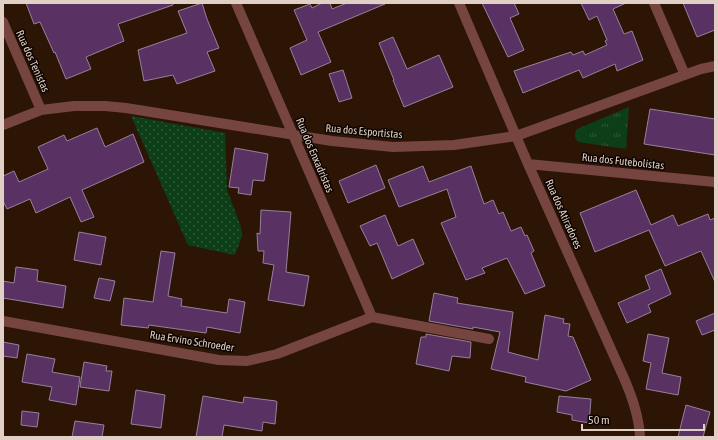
<svg xmlns="http://www.w3.org/2000/svg" width="718" height="440" viewBox="0 0 718 440" font-family="'Asap Condensed',sans-serif">
<style>
.grass{fill:url(#grass-dots)}
.park{fill:url(#park-tufts)}
.building{fill:#593163;stroke:#96819b}
.lines{fill:none;stroke-linecap:round;stroke-linejoin:round}
.street{stroke:#76453f;stroke-width:10}
.labels{text-anchor:middle;stroke-width:3;stroke-linejoin:round;paint-order:stroke}
.street-label{font-size:11px;fill:#dfcfc4;stroke:#0d0401}
</style>
<defs>
<pattern id="grass-dots" width="8" height="8" patternUnits="userSpaceOnUse"><rect width="8" height="8" fill="#0c3e18"/><path d="M2 2h.1M6 6h.1" fill="none" stroke="#2f5938" stroke-width="1.8" stroke-linecap="round"/></pattern>
<pattern id="park-tufts" width="24" height="20" patternUnits="userSpaceOnUse"><rect width="24" height="20" fill="#0c3e18"/><path d="M3 7l-1-3M5 7V3M7 7l1-3M15 17l-1-3M17 17v-4M19 17l1-3" fill="none" stroke="#2f5938"/></pattern>
</defs>
<rect width="100%" height="100%" fill="#2c1505"/>
<!-- grass -->
<path class="grass" d="M131,116l94,17 2,57 14,37 1,9 -7,19 -47,-10z"/>
<!-- park -->
<path class="park" d="M629,107l-3,42 -48,-7c-4,-5 -4,-8 -1,-13z"/>
<!-- building -->
<path class="building" d="M26,3h147v2l-55,19 6,17 -38,16 5,12 -25,10 -11,-27 -1,1 -14,-31 -6,2z
M202,3l5,16 12,29 -12,4 8,19 -38,13 -4,-9 -29,6 -6,-31 49,-17 -9,-22z
M322,3h8l2,6 15,-6 38,1 -67,28 13,30 -30,13 -11,-27 17,-8 -13,-30 16,-6 2,4z
M482,3h32l5,11 -9,4 14,32 -16,7z
M581,3h45l-13,6 11,25 8,-3 11,29 -26,11 -2,-7 -32,14 -4,-8 -56,23 -9,-22 57,-19 2,3 10,-4 2,4 22,-10 -2,-4 2,-1 -10,-24 -8,4z
M683,3h32v27l-18,7z
M393,37l14,32 32,-14 14,32 -49,20 -11,-27h1l-15,-37z
M343,70l9,28 -13,4 -10,-28z
M650,109l65,10v36l-71,-11z
M97,128l8,19 28,-13 11,28 -62,28 12,27 -13,5 -11,-25 -34,16 -6,-14 -23,10 -4,-8v-25l11,-5 5,11 29,-13 -10,-22 26,-12 3,6z
M235,148l33,6 -4,27 -11,-1 -2,15 -13,-2 1,-5 -10,-1z
M376,165l9,23 -37,15 -9,-22z
M423,166l6,16 42,-16 13,38 9,-4 6,14 4,-2 8,19 10,-4 4,9 2,-1 7,16 -3,2 14,33 -20,8 -18,-36 -25,10 3,5 -19,7 -25,-57 15,-6 -9,-28 -48,18 -11,-27z
M636,190l15,35 22,-10 5,11 30,-12 2,6 5,-2v64l-14,-31 -36,15 -16,-36 -54,22 -15,-39z
M261,210l30,2 -5,60 23,4 -5,30 -36,-6 6,-35 -11,-2 1,-12h-6l-1,-18 3,1z
M385,215l13,31 15,-7 11,25 -32,15 -15,-36 -7,3 -10,-20z
M79,232l27,5 -5,28 -27,-5z
M161,251l14,2 -7,43 14,3 -1,7 46,7 2,-14 16,3 -5,31 -33,-6 -1,6 -57,-8 -1,3 -27,-3 3,-27 29,4z
M16,267l22,3 -1,11 29,5 -3,22 -60,-10v-17l11,2z
M661,269l10,25 -23,11 3,7 -24,11 -9,-20 32,-14 -5,-13z
M99,278l16,3 -5,20 -16,-3z
M434,293l24,5 -1,5 56,9 -5,40 30,8 7,-45 19,4 -1,4 7,1 -2,12 5,1 18,43 -25,11 -41,-9 1,-5 -35,-8 9,-37 -27,-5v2l-44,-8z
M715,313v17l-13,5 -6,-14z
M426,334l45,8 -1,16 -18,-2 -3,15 -33,-7 5,-27h5z
M648,334l21,4 -7,35 19,4 -3,18 -32,-6 5,-26 -8,-2z
M3,342l16,3 -2,13 -14,-2z
M27,354l28,5 -3,13 28,5 -4,28 -27,-5 3,-13 -30,-5z
M84,362l23,4 -1,5h6l-3,20 -29,-4z
M136,390l29,5 -4,33 -30,-4z
M203,396l40,7 1,-6 32,4 1,1 -2,22 -12,-2 -1,9 -38,-6 -2,12h-26z
M559,396l32,3 -2,24 -17,-3v-5l-15,-3z
M686,405l24,7 -7,25h-25z
M22,411l17,2 -2,14 -16,-2z
M75,421l29,4 -2,12h-30z"/>
<g class="lines">
<!-- street -->
<path class="street" d="M236,3l136,314
M459,3l69,161 95,212c9,20 16,39 17,61
M654,3l31,72
M3,22l38,88
M3,125l38,-15 33,-4h31l21,2 206,33 61,6 61,-2 62,-9 185,-67 14,-3
M528,164l187,18
M3,321l216,39 28,1 30,-7 95,-37 117,22"/>
</g>
<g class="labels">
<!-- street labels -->
<g class="street-label">
<text transform="translate(33 61) rotate(66)" y="4">Rua dos Tenistas</text>
<text transform="translate(364 131) rotate(5)" y="4">Rua dos Esportistas</text>
<text transform="translate(315 155) rotate(67)" y="4">Rua dos Enxadristas</text>
<text transform="translate(623 161) rotate(6)" y="4">Rua dos Futebolistas</text>
<text transform="translate(564 214) rotate(66)" y="4">Rua dos Atiradores</text>
<text transform="translate(192 341) rotate(9)" y="4">Rua Ervino Schroeder</text>
</g>
</g>
<!-- border -->
<rect width="718" height="440" fill="none" stroke="#dfcfc4" stroke-width="8"/>
<!-- scale -->
<path d="M582 424v6h122v-6" fill="none" stroke="#dfcfc4" stroke-width="2"/>
<text x="588" y="424" font-size="12" fill="#dfcfc4" stroke="#0d0401" stroke-width="3" paint-order="stroke">50 m</text>
</svg>
